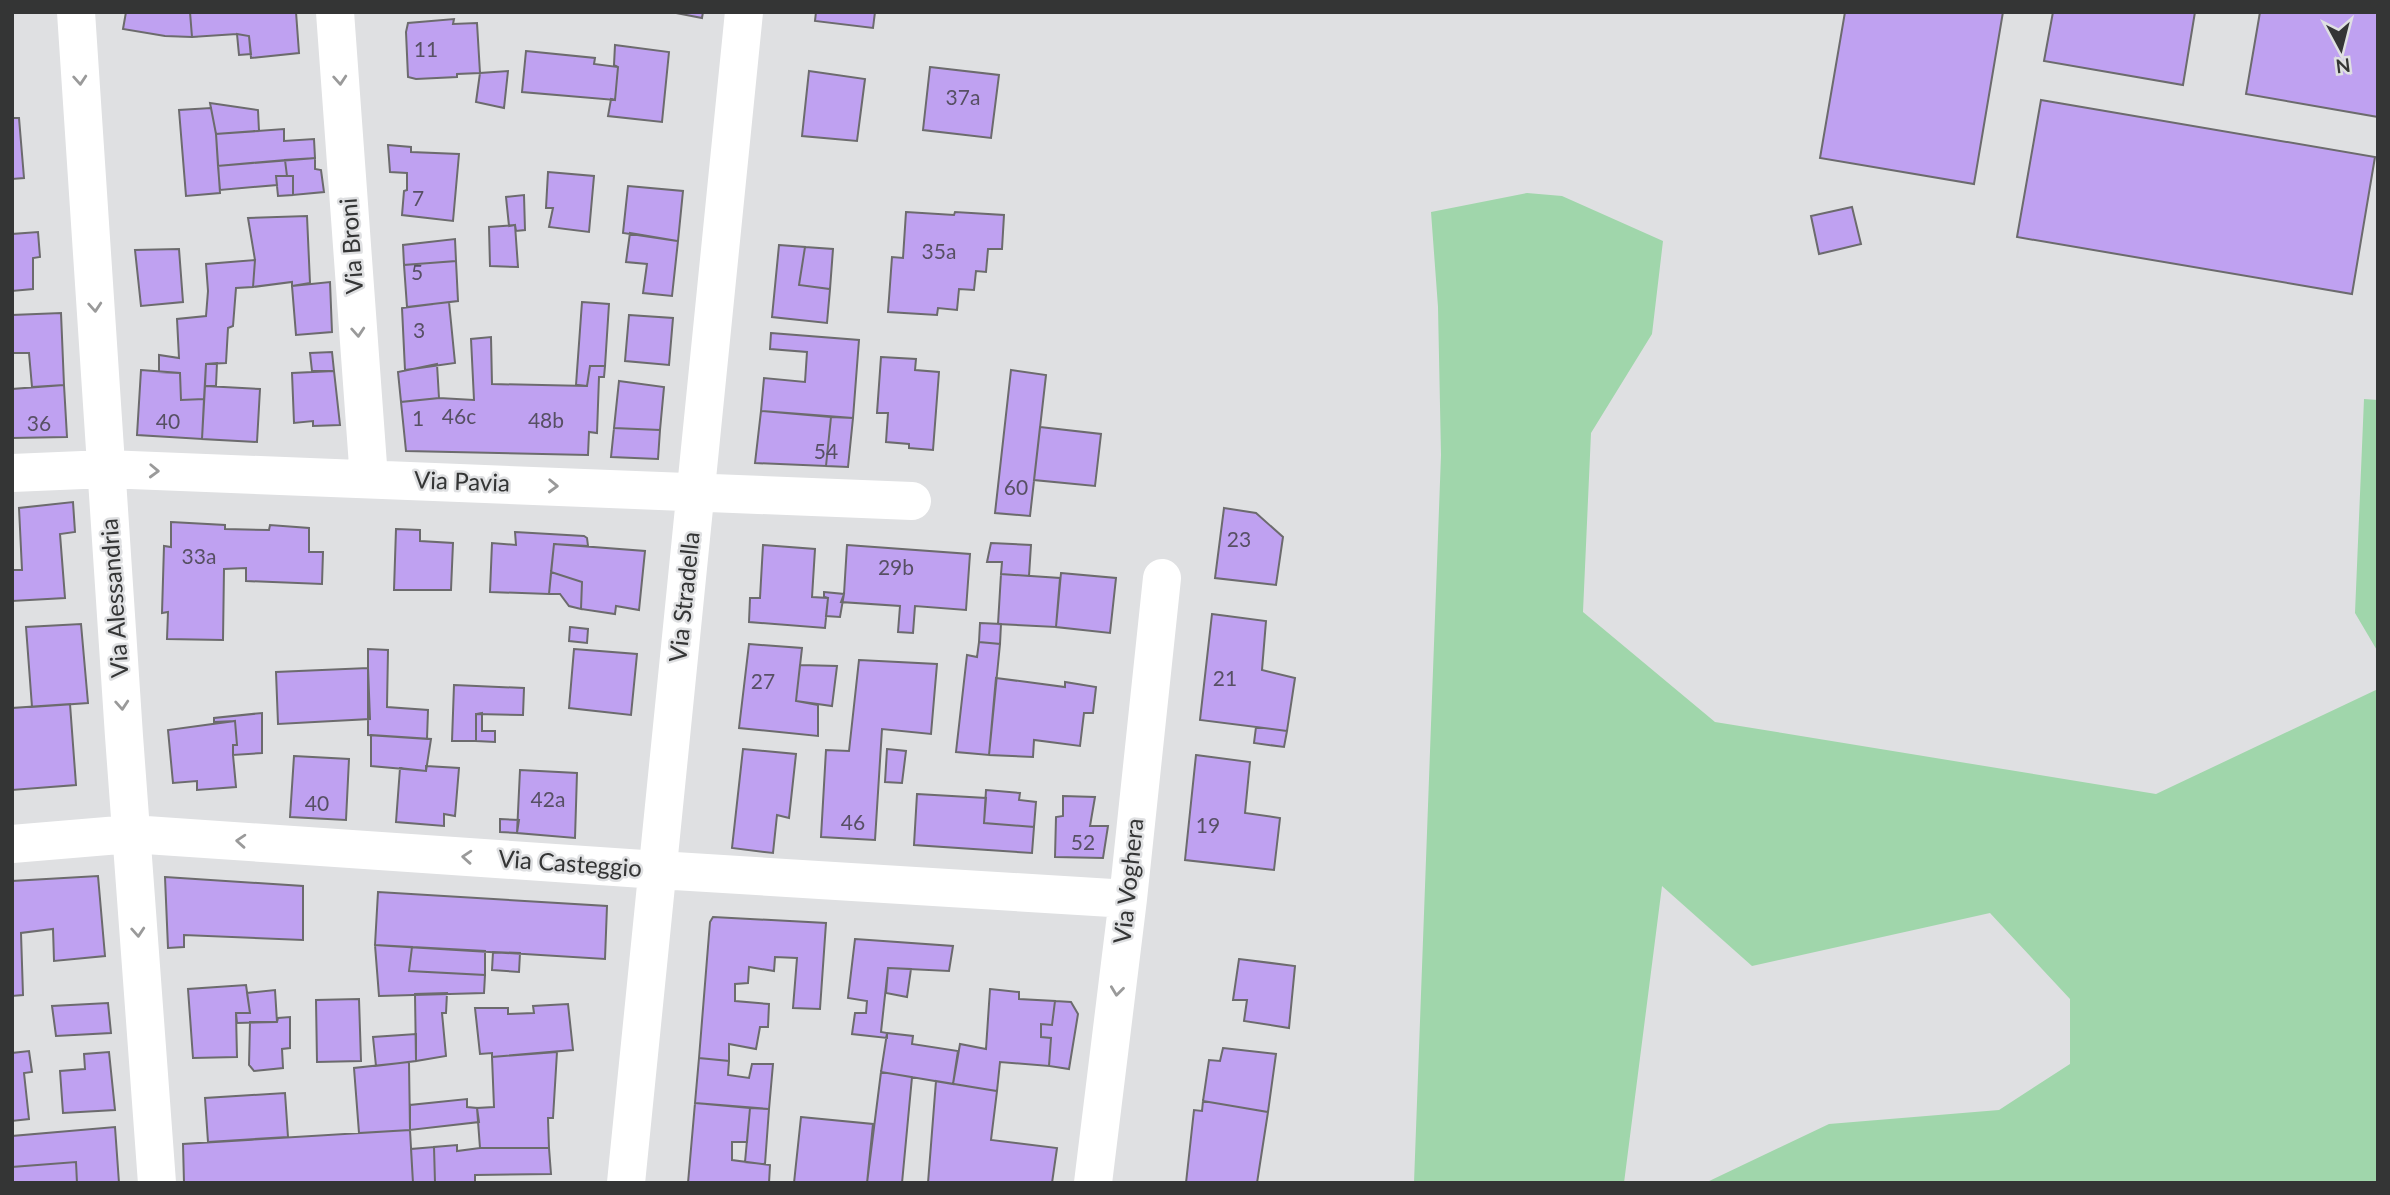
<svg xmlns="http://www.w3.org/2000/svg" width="2390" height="1195" viewBox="0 0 2390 1195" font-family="Lato,sans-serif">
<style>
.green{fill:#a0d6ab}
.building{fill:#bfa1f1;stroke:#6c6b6d;stroke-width:2}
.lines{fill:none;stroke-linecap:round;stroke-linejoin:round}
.minor{stroke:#fff;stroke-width:38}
.oneway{stroke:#9a9a9a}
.labels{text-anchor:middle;stroke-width:5;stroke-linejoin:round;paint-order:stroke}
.number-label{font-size:21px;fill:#575064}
.street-label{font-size:24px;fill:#343535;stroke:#dfe0e2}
</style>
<rect width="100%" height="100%" fill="#dfe0e2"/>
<!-- green -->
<path class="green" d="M1527,193l35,3 101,45 -11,93 -61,99 -8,179 132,110 441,72 222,-105v494h-673l124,-59 170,-14 71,-46v-65l-80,-86 -238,53 -90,-80 -38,297h-210l27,-728 -3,-148 -7,-95z
M2364,399l14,1v252l-23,-39z"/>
<!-- building -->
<path class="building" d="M126,12h64l2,25 -27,-1 -42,-7z
M190,12h106l3,41 -48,5 -2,-22 -12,-2 -45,3z
M671,12h32l-1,6z
M816,12h59l-2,16 -58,-7z
M1845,12h158l-29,172 -154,-26z
M2053,12h142l-12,73 -139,-24z
M2260,12h118v105l-132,-23z
M454,19l-1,5 24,-1 3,50 -23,1v3l-41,2 -8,-2 -2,-45 2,-9z
M237,34l12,2 2,18 -12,1z
M615,45l54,7 -7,70 -54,-6 3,-17 4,1 3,-33 -4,-2z
M526,51l69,7 -1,6 24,3 -3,33 -93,-8z
M930,67l69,8 -8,63 -68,-8z
M508,71l-4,37 -28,-6 4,-29z
M809,71l56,8 -8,62 -55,-5z
M2041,100l334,57 -23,137 -335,-57z
M210,103l48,7 1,21 -43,3z
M211,108l5,26 4,59 -34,3 -7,-86z
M12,118h7l5,60 -12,1z
M284,129v12l30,-2 1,19 -97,8 -2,-32z
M388,145l23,2v5l48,2 -6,67 -51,-6 2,-24 3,-1v-17l-17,-1z
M315,158v11l6,1 3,22 -31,3v-19h-6l-2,-16z
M285,160l2,16h-11l1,9 -57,5 -2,-24z
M548,172l46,4 -5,56 -40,-5 4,-19h-7z
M276,176h17v19l-15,1z
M628,186l55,5 -5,50 -55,-8z
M524,195l1,35 -9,1 -1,-6 -6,1 -3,-29z
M1852,207l9,37 -42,10 -8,-38z
M906,212l48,3 1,-3 49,3 -2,34h-14l-2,23 -10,-1 -2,19 -15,-1 -2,21 -19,-2 -1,7 -49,-3 4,-55 11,1z
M307,216l3,67 -18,3v-4l-39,5 2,-27 -7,-42z
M515,225l3,42 -28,-1 -1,-39z
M38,232l2,25 -7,1v31l-21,2v-57z
M630,233l48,8 -6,55 -29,-3 4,-29 -21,-2z
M455,239l1,22 -52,4 -1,-20z
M779,245l26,2 -6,38 31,4 -3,34 -55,-6z
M805,247l28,2 -3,40 -31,-4z
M179,249l4,53 -42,4 -6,-56z
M255,260l-2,27 -17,1 -3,38 -5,2 -2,35 -20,1 -2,35 -23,1 -1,-27 -21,-1v-17l20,3 -2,-39 29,-3 2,-25 -2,-27z
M456,261l2,40 -51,6 -3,-42z
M330,282l2,50 -36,3 -4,-49z
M449,302l6,61 -50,7 -3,-62z
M582,302l27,2 -4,62h-15l-3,20 -11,-1z
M61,313l3,72 -32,2 -3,-34h-17v-38z
M629,315l44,3 -4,47 -44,-4z
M771,333l88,7 -6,78 -92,-7 3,-33 41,4 2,-30 -37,-3z
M491,337l1,47 95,2 3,-20h15l-1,11h-5l-2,56 -8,-1 -1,23 -182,-4 -5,-49 38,-4 35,2 -3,-61z
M332,352l2,19h-22l-2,-18z
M881,357l35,2 -1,11 24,2 -6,78 -24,-2v-4l-23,-2 2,-29h-11z
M217,363l-1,23h-11l1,-22z
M437,364l2,34 -38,4 -3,-30z
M141,370l39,3 1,27 23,-1 -2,40 -65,-4z
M1011,370l35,5 -16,141 -35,-3z
M334,371l6,54 -27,1v-5l-19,2 -2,-50z
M619,381l45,6 -4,43 -46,-2z
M64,385l3,52 -55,1v-49z
M205,386l55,3 -3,53 -55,-3z
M761,411l70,6 -5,49 -71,-3z
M831,417l22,1 -5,49 -22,-1z
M1040,427l61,7 -6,52 -61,-6z
M614,428l46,2 -2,29 -47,-2z
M73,502l2,30 -15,2 5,64 -53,3v-31h10l-3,-62z
M1224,508l32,5 27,24 -7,48 -61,-7z
M171,522l54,3v4l44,1 1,-5 39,3v24h14l-1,32 -76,-3v-13l-22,1 -1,71 -56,-1 1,-27 -6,1 2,-67 7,1z
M396,529l24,1v11l33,2 -2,47h-57z
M515,532l69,4 3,2 1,8 -34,-2 -5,50 -59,-2 2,-49 24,2z
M991,543l40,2 -2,31 -28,-2 1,-12h-15z
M554,544l91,7 -6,59 -23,-4 -1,8 -34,-5 1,-27 -31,-10z
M763,545l52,4 -3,48 16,1 -3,30 -76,-6 1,-24h10z
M847,545l123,9 -4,56 -51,-4 -2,27 -15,-1 2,-26 -59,-4 3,-8z
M551,572l31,10 -1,27 -12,-3 -9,-12h-11z
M1061,573l55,5 -6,55 -54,-6z
M1001,574l59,4 -4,49 -58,-3z
M824,592l20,2 -4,23 -14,-1 2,-18 -4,-1z
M1212,614l54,7 -4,49 33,8 -8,53 -87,-11z
M980,623l21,1 -1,20 -21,-2z
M81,624l7,79 -56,4 -6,-80z
M570,627l18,2 -1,14 -18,-2z
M979,642l21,2 -11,111 -33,-3 11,-97 10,2z
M749,644l53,4 -6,53 22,4v31l-79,-8z
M368,649l20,1 -1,57 41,3 -1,29 -59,-4z
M574,649l63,5 -6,61 -62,-7z
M859,660l78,4 -6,70 -49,-5 -7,111 -54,-3 5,-87 23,1z
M800,665l37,1 -5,40 -36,-5z
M368,668l2,51 -92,5 -2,-52z
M996,678l69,9v-5l31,5 -3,26h-9l-4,33 -46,-6 -1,17 -44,-2z
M454,685l70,3 -1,27 -47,-1v27h-24z
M70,704l6,81 -64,5v-82z
M262,713v40l-29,2v-10h4l-2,-24 -21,1v-4z
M482,713v18h13v11l-19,-1v-27z
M235,721l2,24h-4v10l3,32 -39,3v-9l-24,2 -5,-53z
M1256,727l31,4 -3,16 -30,-4z
M371,735l60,4 -5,32 -55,-5z
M743,749l53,5 -7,64 -12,-3 -4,38 -41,-5z
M887,749l19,2 -4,32 -17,-1z
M1196,755l54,7 -5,51 35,5 -6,52 -89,-10z
M294,756l55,3 -3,61 -56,-3z
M426,766l33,2 -4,48 -11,-2v12l-48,-4 4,-54 26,3z
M520,770l57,3 -2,65 -58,-5z
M986,790l34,3 -1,7 17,2 -2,25 -50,-4z
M917,794l69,4 -2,25 50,4 -2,26 -118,-8z
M1063,796l32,1 -5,29h18l-5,32 -48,-1 1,-40 7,-1z
M500,819l19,1 -2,13 -17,-1z
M98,876l7,80 -51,5 -1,-32 -32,4 2,62 -11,1v-115z
M165,877l138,9v54l-119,-5v12l-16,1z
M378,892l229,14 -2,53 -230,-14z
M713,917l113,6 -6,86 -27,-1 4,-50 -22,-1 -1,14 -25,-4 -1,16 -13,1v17l34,3 -1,23h-8l-4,22 -27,-5v17l-30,-3 11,-136z
M855,939l98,7 -4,25 -61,-3 -7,64 6,1v5l-35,-4 3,-21h11l1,-12 -19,-3z
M375,945l37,2 -3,24 76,4 -1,18 -105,3z
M412,947l73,4v24l-76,-4z
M493,952l27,1 -1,19 -27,-2z
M1239,959l56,7 -6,62 -45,-7 3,-21h-14z
M888,968l23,1 -4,28 -21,-4z
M246,985l4,28h-14l1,44 -44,1 -5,-69z
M990,989l29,3v7l36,2 -3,24 -11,-1v13l10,1 -2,28 -49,-4 -3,29 -44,-7 7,-40 26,5z
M275,990l2,32 -40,1 -1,-10h14l-3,-20z
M447,993l-1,20h-4l4,43 -30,5 -1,-67z
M359,999l2,62 -44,1 -1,-62z
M1055,1001l16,1 7,12 -9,55 -20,-3 2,-28 -10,-1v-13l11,1z
M108,1003l3,30 -55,3 -4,-30z
M568,1004l5,46 -81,7v-4l-12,1 -5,-46h33v6l26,-1 -1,-7z
M290,1017v31l-8,1 1,19 -29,3 -5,-6 1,-43h27l1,-4z
M887,1033l26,3 -1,8 46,7 -5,33 -72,-12z
M416,1034v27l-40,5 -3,-29z
M1223,1048l53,6 -8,58 -65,-11 6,-41 11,1z
M29,1051l3,21 -8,1 5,46 -17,2v-68z
M109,1052l6,58 -52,3 -3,-42 25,-2 -1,-15z
M557,1052l-4,66h-5l1,30h-69l-3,-40 17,-1 -2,-50z
M699,1058l30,3 -1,14 21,3 3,-14h21l-4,45 -74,-6z
M409,1062l1,68 -51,3 -5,-65z
M881,1072l31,5 -10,106h-35z
M936,1081l61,10 -6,49 66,8 -5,35h-124z
M285,1093l3,44 -80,5 -3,-44z
M467,1099v8l10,1 2,14 -69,8v-25z
M1203,1101l65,11 -11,71h-71l8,-73 8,1z
M695,1103l55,5 -3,34h-15v18l38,5 -1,18h-81z
M750,1108l19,1 -4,55 -20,-2z
M801,1117l72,7 -6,59h-73z
M115,1127l4,56h-42l-1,-21 -64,5v-31z
M410,1130l3,53h-229l-1,-39z
M457,1145v6l23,-3h69l2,26 -76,1v8h-40l-1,-36z
M434,1147l1,36h-22l-2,-34z
M76,1162l1,21h-65v-16z"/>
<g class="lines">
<!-- minor -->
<path class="minor" d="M76,12l48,724 33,447
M335,12l34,467
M12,473l94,-4 806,32
M12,844l119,-10 527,36 470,29
M626,1183l118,-1171
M1093,1183l35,-284 34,-321"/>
</g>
<!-- one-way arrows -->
<defs><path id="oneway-chevron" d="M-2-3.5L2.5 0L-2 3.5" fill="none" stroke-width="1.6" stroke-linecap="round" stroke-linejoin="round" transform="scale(1.75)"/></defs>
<g class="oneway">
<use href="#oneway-chevron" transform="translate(80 80) rotate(86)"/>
<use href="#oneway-chevron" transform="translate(340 80) rotate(86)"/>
<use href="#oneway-chevron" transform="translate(95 307) rotate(86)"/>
<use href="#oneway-chevron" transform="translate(358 332) rotate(86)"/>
<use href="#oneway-chevron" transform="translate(154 471) rotate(2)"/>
<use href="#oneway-chevron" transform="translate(553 486) rotate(2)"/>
<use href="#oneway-chevron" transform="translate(122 705) rotate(86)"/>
<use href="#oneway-chevron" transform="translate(241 841) rotate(-176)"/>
<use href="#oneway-chevron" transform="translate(467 857) rotate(-176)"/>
<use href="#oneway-chevron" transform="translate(138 932) rotate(86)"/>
<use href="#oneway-chevron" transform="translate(1117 991) rotate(97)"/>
</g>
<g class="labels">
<!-- number labels -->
<g class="number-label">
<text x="426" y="57">11</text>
<text x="963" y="105">37a</text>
<text x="418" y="206">7</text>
<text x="939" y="259">35a</text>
<text x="417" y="280">5</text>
<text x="419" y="338">3</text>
<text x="459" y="424">46c</text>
<text x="418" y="426">1</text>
<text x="546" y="428">48b</text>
<text x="168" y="429">40</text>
<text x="39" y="431">36</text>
<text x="826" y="459">54</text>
<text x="1016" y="495">60</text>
<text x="1239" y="547">23</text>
<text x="199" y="564">33a</text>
<text x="896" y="575">29b</text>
<text x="1225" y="686">21</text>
<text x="763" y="689">27</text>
<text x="548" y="807">42a</text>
<text x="317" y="811">40</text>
<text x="853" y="830">46</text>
<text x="1208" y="833">19</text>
<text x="1083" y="850">52</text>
</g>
<!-- street labels -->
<g class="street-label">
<text transform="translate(352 246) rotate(-94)" y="8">Via Broni</text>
<text transform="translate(462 482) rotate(2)" y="8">Via Pavia</text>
<text transform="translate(685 597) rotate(-84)" y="8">Via Stradella</text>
<text transform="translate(115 598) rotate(-94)" y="8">Via Alessandria</text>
<text transform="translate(570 864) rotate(4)" y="8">Via Casteggio</text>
<text transform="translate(1129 881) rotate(-84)" y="8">Via Voghera</text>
</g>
</g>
<!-- border -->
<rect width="2390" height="1195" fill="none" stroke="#343535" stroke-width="28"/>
<!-- north arrow -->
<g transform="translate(2341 49) rotate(173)" stroke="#dfe0e2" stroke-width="5" paint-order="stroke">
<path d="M0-5L12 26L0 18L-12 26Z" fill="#343535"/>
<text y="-10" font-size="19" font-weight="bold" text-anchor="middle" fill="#343535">N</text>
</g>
</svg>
